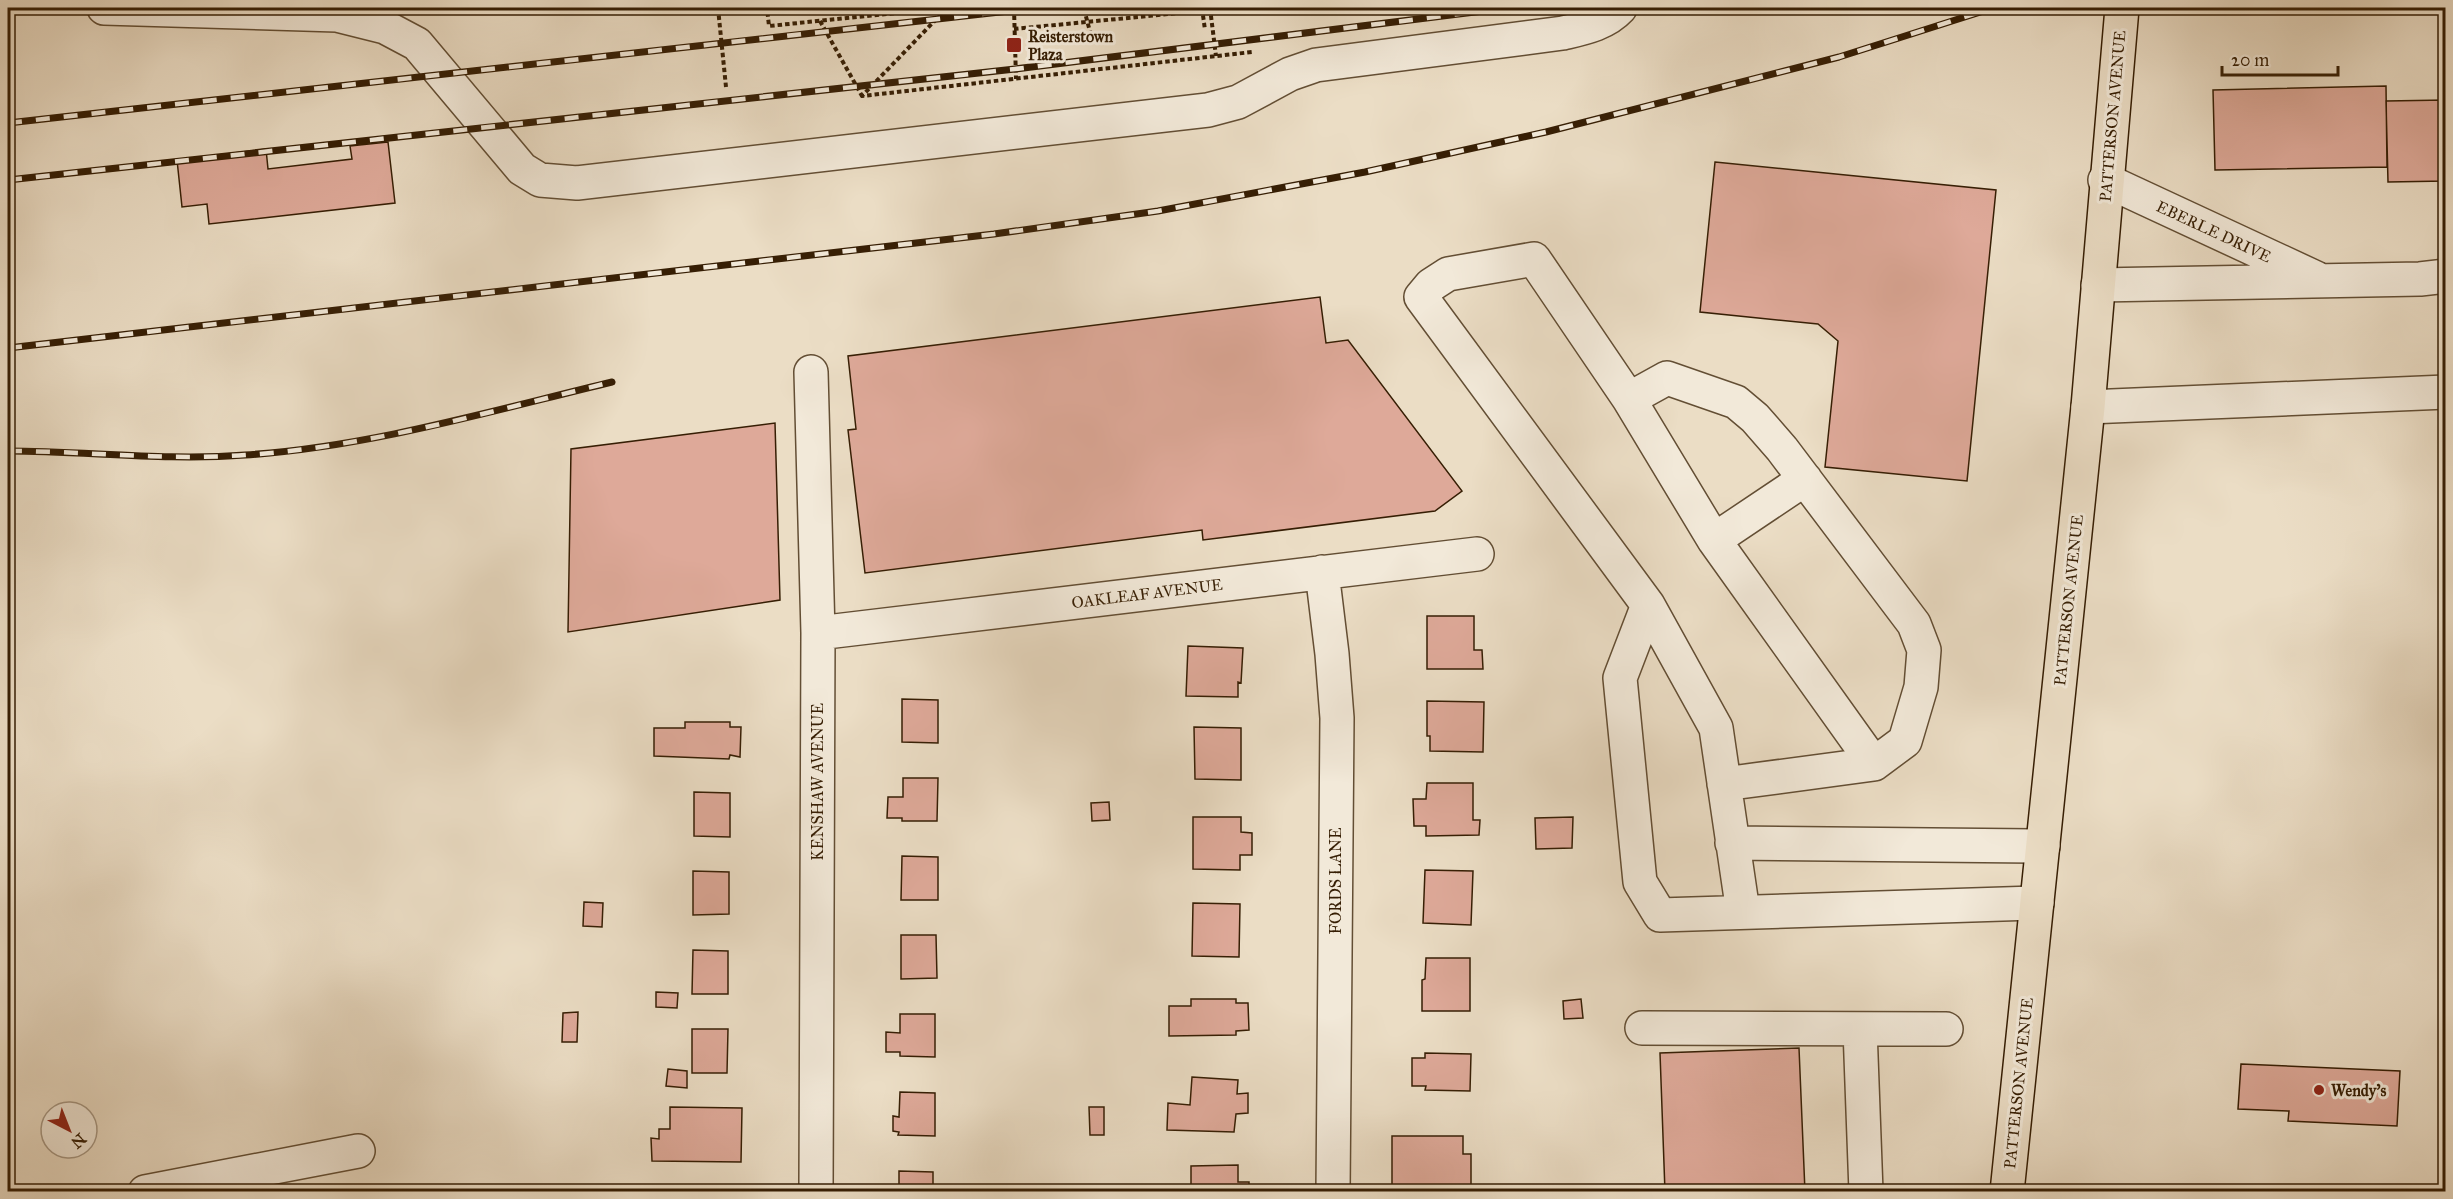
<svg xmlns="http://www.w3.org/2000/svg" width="2453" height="1199" viewBox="0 0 2453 1199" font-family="'IM FELL Great Primer',serif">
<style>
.building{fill:#dea999;stroke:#361e04;stroke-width:1.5}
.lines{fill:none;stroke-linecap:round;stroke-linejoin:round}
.minor-casing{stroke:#634e34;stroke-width:36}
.major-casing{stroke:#361e04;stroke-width:36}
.path{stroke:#361e04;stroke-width:4;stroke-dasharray:4.5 3;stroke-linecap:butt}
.minor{stroke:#f2e9d9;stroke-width:33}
.major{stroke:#ebddc5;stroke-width:33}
.rail-casing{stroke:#361e04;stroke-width:7}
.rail{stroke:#f2e9d9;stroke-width:4.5;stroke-dasharray:14;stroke-linecap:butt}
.poi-dot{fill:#8f2418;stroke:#f2e9d9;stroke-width:2}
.labels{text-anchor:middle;stroke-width:6;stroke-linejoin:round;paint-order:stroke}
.poi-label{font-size:16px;font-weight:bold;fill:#361e04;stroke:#f2e9d9;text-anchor:start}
.street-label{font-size:16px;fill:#361e04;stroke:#f2e9d9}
</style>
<rect width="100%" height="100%" fill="#ebddc5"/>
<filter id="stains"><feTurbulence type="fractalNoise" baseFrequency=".00333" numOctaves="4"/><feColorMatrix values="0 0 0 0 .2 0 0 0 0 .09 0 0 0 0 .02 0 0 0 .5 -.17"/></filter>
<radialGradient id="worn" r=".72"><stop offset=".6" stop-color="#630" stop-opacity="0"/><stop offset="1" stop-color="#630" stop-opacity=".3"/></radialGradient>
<!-- building -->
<path class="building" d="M2438,8h8v16h-1z
M2386,86l1,81 -172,3 -2,-80z
M2446,100v81l-58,1 -2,-81z
M388,142l7,61 -186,21 -2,-20 -25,3 -5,-47 89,-11 2,20 84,-10 -2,-13z
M1715,162l281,28 -29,291 -142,-14 13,-126 -20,-17 -118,-12z
M1320,297l6,46 22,-3 114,151 -27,20 -232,29 -1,-10 -337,43 -17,-143 8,-1 -8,-73z
M775,423l5,177 -212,32 3,-183z
M1427,616h47v34h8l1,19h-56z
M1188,646l55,2 -2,35 -3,-1v15l-52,-1z
M902,699l36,1v43l-36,-1z
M1427,701l57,1 -1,50 -53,-1v-15h-3z
M685,722h45v5h11l-1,30 -10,-2 -1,4 -75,-3v-28h31z
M1194,727l47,1v52l-46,-1z
M903,778h35l-1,43h-35v-3h-15l1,-21h15z
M1427,783h46v37h7l-1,15 -53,1v-10h-12l-1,-27h13z
M694,792l36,1v44l-36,-1z
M1109,802l1,18 -18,1 -1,-18z
M1193,817h48v15l11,1v22h-12v15l-47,-1z
M1573,817l-1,31 -36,1 -1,-31z
M902,856l36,1v43h-37z
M1425,870l48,1 -2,54 -48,-2z
M693,871l36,1v42l-36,1z
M584,902l19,1 -1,24 -19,-1z
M1193,903l47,1 -1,53 -47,-1z
M901,935h35l1,43 -36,1z
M693,950l35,1v43h-36z
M1426,958h44v53h-48v-31l3,-1z
M656,992l22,1 -1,15 -21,-1z
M1191,999h45v4h12l1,27 -13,1v4l-67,1v-30h22z
M1581,999l2,19 -19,1 -1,-18z
M578,1012l-1,30h-15l1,-29z
M900,1014h35v43l-35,-1v-4h-14v-20l14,1z
M692,1029h36l-1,44h-35z
M1799,1048l6,144h-140l-5,-139z
M1425,1053l46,1 -1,37 -45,-1 1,-4h-14v-28h13z
M2241,1064l159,7 -3,55 -109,-5 1,-10 -51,-2z
M668,1069l19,2v17l-21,-2z
M1192,1077l46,3 -1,14 11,-1v20l-12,1 -2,18 -67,-2 1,-27 22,2z
M900,1092l35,1v43l-37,-1 1,-3 -6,-1v-15l6,1z
M670,1107l72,1 -1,54 -89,-1 -1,-23 8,1v-10h11z
M1089,1107h15v28h-14z
M1392,1136h71v18h8v36h-79z
M1238,1165v17h11v10h-58v-26z
M899,1171l34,1v20h-34z
M571,1186h44v6h-44z"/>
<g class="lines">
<defs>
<path id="minor" d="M104,8l233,7 48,12 32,17 105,125 18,11 37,3 631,-73 30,-8 52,-28 26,-9 247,-32c21,-5 42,-9 57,-25
M2105,180l211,98
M2098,285l322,-6 26,-3
M811,372l7,261 -2,559
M1629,399l38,-21 69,24 19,16 27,31 132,175 10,26 -3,37 -16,54 -31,23 -150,20
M2088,407l358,-15
M1714,540l91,-61
M1322,572l10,82 5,64 -4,474
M1648,605l-28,73 20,204 20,33 377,-12
M818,633l659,-79
M1732,843l311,3
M1743,912l-27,-184 -68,-123 -227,-308 10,-12 17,-11 86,-15 95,140 85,141 160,224
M1642,1028l304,1
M1860,1029l6,163
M145,1192l213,-41"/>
<path id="major" d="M2007,1192l81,-785 34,-399"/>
</defs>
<!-- minor casing -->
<use href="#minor" class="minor-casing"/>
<!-- major casing -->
<use href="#major" class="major-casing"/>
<!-- path -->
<path class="path" d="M718,8l8,79
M947,8l-85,88 390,-44
M1014,8l2,71
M1202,8l3,22
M1210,8l6,48
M1084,9l9,34
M719,13l48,-5 2,18 176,-18
M820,21l42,75
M1014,29l196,-19"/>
<!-- minor -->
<use href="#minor" class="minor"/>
<!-- major -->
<use href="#major" class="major"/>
<defs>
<path id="rail" d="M8,123l1028,-115
M8,180l1007,-111 492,-61
M8,348l986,-114 164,-23 207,-39 181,-40 293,-75 154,-49
M8,451c78,0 158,10 237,4 124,-8 246,-44 367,-73"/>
</defs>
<!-- rail casing -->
<use href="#rail" class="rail-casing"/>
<!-- rail -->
<use href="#rail" class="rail"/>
</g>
<!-- markers -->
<g class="poi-dot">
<rect x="1006" y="37" width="16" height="16" rx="3"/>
<circle cx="2319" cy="1090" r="6"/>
</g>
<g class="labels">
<!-- poi labels -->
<g class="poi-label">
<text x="1028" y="42">Reisterstown<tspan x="1028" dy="18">Plaza</tspan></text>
<text x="2331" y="1096">Wendy's</text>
</g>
<!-- street labels -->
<g class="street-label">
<text transform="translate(2112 116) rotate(-85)" y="6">PATTERSON AVENUE</text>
<text transform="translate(2214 231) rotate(25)" y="6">EBERLE DRIVE</text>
<text transform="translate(1147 593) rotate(-7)" y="6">OAKLEAF AVENUE</text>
<text transform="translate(2068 600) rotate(-84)" y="6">PATTERSON AVENUE</text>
<text transform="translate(817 782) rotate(-90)" y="6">KENSHAW AVENUE</text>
<text transform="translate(1335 881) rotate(-90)" y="6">FORDS LANE</text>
<text transform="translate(2018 1083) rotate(-84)" y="6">PATTERSON AVENUE</text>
</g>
</g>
<!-- margin -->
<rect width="2453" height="1199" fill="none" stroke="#ebddc5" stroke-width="30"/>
<rect x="9" y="9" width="2435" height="1181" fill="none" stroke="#361e04" stroke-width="3"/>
<rect x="15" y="15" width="2423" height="1169" fill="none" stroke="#361e04" stroke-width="1.5"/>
<!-- north arrow -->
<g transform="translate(69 1130) rotate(138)"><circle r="28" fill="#f2e9d9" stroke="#a79884" stroke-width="1.5"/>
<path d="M0-4.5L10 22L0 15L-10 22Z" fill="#8f2418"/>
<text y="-9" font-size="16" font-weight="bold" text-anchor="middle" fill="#361e04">N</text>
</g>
<!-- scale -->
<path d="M2222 66v9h116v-9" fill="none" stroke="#361e04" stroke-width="3"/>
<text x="2231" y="66" font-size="18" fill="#361e04" stroke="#f2e9d9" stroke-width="4.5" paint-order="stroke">20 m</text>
<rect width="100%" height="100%" filter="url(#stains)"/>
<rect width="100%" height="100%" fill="url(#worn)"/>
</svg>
